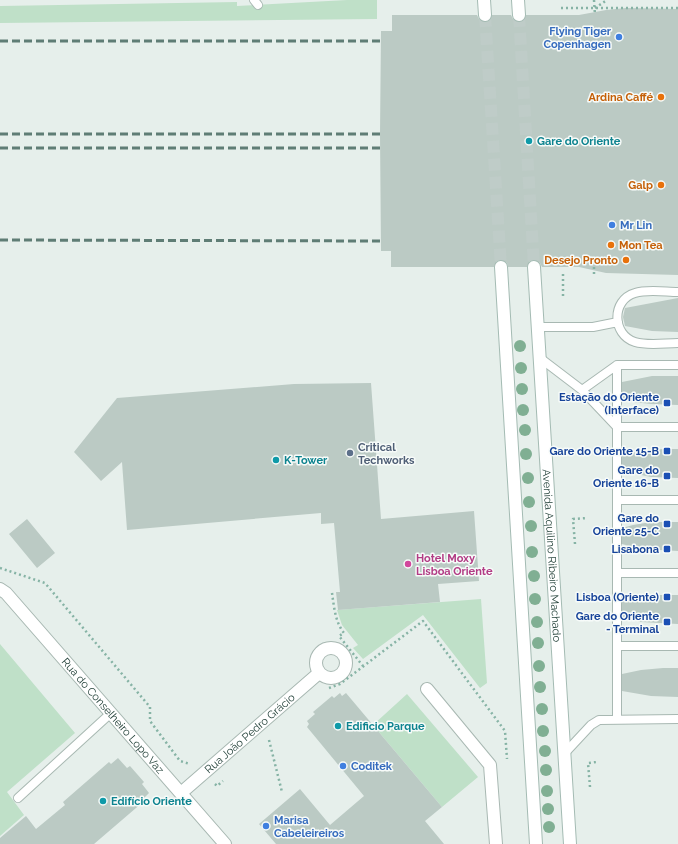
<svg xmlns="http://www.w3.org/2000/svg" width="678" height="844" viewBox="0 0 678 844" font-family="Raleway,sans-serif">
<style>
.green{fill:#bfe0c8}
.building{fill:#bbcac4}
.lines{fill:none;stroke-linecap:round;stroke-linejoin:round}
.secondary-tunnel{stroke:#bfccc8;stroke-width:12;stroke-dasharray:12 6;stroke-linecap:butt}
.lane-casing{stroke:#a8b8b2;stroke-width:10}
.street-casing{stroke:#a8b8b2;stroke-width:14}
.secondary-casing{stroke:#a4bbb3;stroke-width:14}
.path{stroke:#86b3a5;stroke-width:2.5;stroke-dasharray:2 3;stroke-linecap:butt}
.lane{stroke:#fff;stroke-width:8}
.street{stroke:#fff;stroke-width:12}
.secondary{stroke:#fff;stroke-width:12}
.rail{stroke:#5f7d75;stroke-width:3;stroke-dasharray:8 4;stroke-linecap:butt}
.tree{fill:#80af93}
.shop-dot{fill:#3f7fe0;stroke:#f7fbf9;stroke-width:1.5}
.food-dot{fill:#e8710a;stroke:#f7fbf9;stroke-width:1.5}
.culture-dot{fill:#0f9aa8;stroke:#f7fbf9;stroke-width:1.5}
.transit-dot{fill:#1a4fb4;stroke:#f7fbf9;stroke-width:1.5}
.service-dot{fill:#5c6f8a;stroke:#f7fbf9;stroke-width:1.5}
.hotel-dot{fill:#d1479c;stroke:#f7fbf9;stroke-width:1.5}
.labels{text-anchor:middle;stroke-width:3;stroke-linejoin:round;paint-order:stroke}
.shop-label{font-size:11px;font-weight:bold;fill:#366cbe;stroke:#f7fbf9;text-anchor:start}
.food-label{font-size:11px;font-weight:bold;fill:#c56008;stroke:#f7fbf9;text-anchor:end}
.culture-label{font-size:11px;font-weight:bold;fill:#0d838f;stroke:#f7fbf9;text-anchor:start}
.transit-label{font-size:11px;font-weight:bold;fill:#164399;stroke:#f7fbf9;text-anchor:end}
.service-label{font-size:11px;font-weight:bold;fill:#4e5e75;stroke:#f7fbf9;text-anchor:start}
.street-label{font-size:11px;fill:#24423a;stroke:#f7fbf9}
.hotel-label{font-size:11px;font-weight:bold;fill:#b23c85;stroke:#f7fbf9;text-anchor:start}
</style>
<rect width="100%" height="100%" fill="#e6efeb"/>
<!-- green -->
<path class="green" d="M347,0h30v19l-377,4v-17l237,-4v4z
M481,599l6,84 -7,5 -57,-73 -60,44 -10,-11 5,-3 -16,-20 -5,-15z
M0,644l75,89 -68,59 17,23 -24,21z
M407,694l71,83 -36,30 -69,-82z"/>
<!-- building -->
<path class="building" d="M626,8l52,1v266l-72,-2 -27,-6h-37l-2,-4 -6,-3 -4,1 -3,6h-19l-1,-4 -6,-3 -4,1 -3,6h-103v-16h-10l-1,-117 1,-103h11v-16h85l2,4 6,3 4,-1 3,-6h19l2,4 6,3 4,-1 3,-6h53l27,-5z
M678,298v34l-26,-1 -27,-5 -2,-9 2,-9z
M652,376h26v29l-27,-1 -18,-2 -11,-4v-16z
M371,383l10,136 93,-8 5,70 -41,3 2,18 -102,8 -2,-18h4l-6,-69 -13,1v-11l-194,17 -5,-68 -21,19 -27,-29 43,-54 177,-14z
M663,449h15v29l-27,-1 -29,-6v-16l19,-4z
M27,519l28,34 -18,15 -28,-34z
M651,522h27v29l-37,-2 -19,-5v-16l11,-3z
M651,595h27v29l-37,-2 -19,-5v-16z
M663,668h15v29l-27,-1 -29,-5v-17l19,-4z
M340,693l2,3 4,-3 96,114 -17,14 19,23h-168l-17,-20 41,-35 30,36 34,-29 -57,-69 2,-3 -2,-3 8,-7 -2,-2 19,-16 2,2z
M118,758l9,10 3,-2 14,16 -2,2 7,9 -7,7 1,2 -49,42h-94v-6l26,-22 10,13 29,-24 -2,-3 46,-40 2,2z"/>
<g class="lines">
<!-- secondary-tunnel -->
<path class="secondary-tunnel" d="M485,15l16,252
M519,15l15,252"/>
<defs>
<path id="lane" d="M254,0l4,5
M678,292c-12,0 -31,-3 -43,1 -24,7 -23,42 0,49 13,4 30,1 43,1
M538,327h55l25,-5
M540,358l42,32 35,37h61
M582,390l35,-25h61
M617,500h61
M617,573h61
M617,646h61
M617,719v-354
M564,754l27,-29 8,-5 79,-1
M18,798l93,-85"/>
<g id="street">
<path id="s1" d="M0,589l6,4 219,251"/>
<circle cx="331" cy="663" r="15"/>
<path d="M427,689l63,76 6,79"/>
<path id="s2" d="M181,793l138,-120"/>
</g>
<g id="secondary">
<path d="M484,0l1,15"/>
<path d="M518,0l1,15"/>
<path d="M501,267l35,577"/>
<path id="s3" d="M534,267l36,577"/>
</g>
</defs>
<!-- lane casing -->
<use href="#lane" class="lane-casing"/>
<!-- street casing -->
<use href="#street" class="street-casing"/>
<!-- secondary casing -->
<use href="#secondary" class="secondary-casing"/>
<!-- path -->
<path class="path" d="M594,0l1,15
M561,8h117
M595,8l12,-8
M594,267v7
M563,274v24
M575,544l-2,-25 14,-1
M0,568l45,15 105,124v14l30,40 10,3
M332,593c2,13 3,29 12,40l-5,3 24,30
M329,688l11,-4 83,-63 82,110 2,28
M269,740l13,52
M215,784l2,2 6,-5
M590,787l-2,-24 9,-1"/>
<!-- lane -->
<use href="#lane" class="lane"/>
<!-- street -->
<use href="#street" class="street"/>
<!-- secondary -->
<use href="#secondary" class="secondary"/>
<!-- rail -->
<path class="rail" d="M0,41h381
M0,134h380
M0,148h381
M0,240l381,1"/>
</g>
<!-- trees -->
<g class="tree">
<circle cx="520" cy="346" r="6"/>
<circle cx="521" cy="368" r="6"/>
<circle cx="522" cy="389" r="6"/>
<circle cx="523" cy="410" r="6"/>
<circle cx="525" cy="430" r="6"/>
<circle cx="526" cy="454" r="6"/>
<circle cx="528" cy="478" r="6"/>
<circle cx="529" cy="502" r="6"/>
<circle cx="531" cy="526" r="6"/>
<circle cx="532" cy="552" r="6"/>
<circle cx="534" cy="576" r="6"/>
<circle cx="535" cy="599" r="6"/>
<circle cx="537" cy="622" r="6"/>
<circle cx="538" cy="643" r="6"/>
<circle cx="539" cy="666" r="6"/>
<circle cx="540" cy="687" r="6"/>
<circle cx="542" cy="709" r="6"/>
<circle cx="543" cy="731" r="6"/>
<circle cx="545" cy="751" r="6"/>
<circle cx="546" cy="770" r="6"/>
<circle cx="547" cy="791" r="6"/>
<circle cx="548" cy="809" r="6"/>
<circle cx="549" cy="827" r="6"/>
</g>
<!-- markers -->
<g class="shop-dot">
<circle cx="619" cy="37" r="4"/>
<circle cx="612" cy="225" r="4"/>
<circle cx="343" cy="766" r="4"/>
<circle cx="266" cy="826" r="4"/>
</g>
<g class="food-dot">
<circle cx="661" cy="97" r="4"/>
<circle cx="661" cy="185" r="4"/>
<circle cx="611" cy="245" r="4"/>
<circle cx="626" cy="260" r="4"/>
</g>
<g class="culture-dot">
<circle cx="529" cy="141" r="4"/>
<circle cx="276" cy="460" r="4"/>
<circle cx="338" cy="726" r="4"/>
<circle cx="103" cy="801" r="4"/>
</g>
<g class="transit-dot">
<rect x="663" y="399" width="8" height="8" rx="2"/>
<rect x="663" y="447" width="8" height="8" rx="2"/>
<rect x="663" y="472" width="8" height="8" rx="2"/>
<rect x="663" y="520" width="8" height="8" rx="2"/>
<rect x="663" y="545" width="8" height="8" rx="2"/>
<rect x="663" y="593" width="8" height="8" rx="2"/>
<rect x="663" y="618" width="8" height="8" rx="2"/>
</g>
<circle class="service-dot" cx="350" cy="453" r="4"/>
<circle class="hotel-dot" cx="408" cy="564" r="4"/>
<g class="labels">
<!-- shop labels -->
<g class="shop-label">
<text x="611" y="35" text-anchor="end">Flying Tiger<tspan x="611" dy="13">Copenhagen</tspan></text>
<text x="620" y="229">Mr Lin</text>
<text x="351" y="770">Coditek</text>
<text x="274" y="824">Marisa<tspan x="274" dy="13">Cabeleireiros</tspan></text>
</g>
<!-- food labels -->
<g class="food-label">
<text x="653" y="101">Ardina Caffé</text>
<text x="653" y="189">Galp</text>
<text x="619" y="249" text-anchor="start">Mon Tea</text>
<text x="618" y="264">Desejo Pronto</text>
</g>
<!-- culture labels -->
<g class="culture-label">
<text x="537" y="145">Gare do Oriente</text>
<text x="284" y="464">K-Tower</text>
<text x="346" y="730">Edificio Parque</text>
<text x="111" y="805">Edifício Oriente</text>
</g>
<!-- transit labels -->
<g class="transit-label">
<text x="659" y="401">Estação do Oriente<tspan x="659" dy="13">(Interface)</tspan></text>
<text x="659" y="455">Gare do Oriente 15-B</text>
<text x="659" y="474">Gare do<tspan x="659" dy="13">Oriente 16-B</tspan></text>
<text x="659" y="522">Gare do<tspan x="659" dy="13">Oriente 25-C</tspan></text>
<text x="659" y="553">Lisabona</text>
<text x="659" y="601">Lisboa (Oriente)</text>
<text x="659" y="620">Gare do Oriente<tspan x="659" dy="13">- Terminal</tspan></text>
</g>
<!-- service labels -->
<g class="service-label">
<text x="358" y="451">Critical<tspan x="358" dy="13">Techworks</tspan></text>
</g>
<!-- street labels -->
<g class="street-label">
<text dy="4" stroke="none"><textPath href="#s3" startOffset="289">Avenida Aquilino Ribeiro Machado</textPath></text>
<text dy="4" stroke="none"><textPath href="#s1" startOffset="170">Rua do Conselheiro Lopo Vaz</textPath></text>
<text dy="4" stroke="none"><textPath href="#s2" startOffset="91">Rua João Pedro Grácio</textPath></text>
</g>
<!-- hotel labels -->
<g class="hotel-label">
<text x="416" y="562">Hotel Moxy<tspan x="416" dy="13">Lisboa Oriente</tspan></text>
</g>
</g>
</svg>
